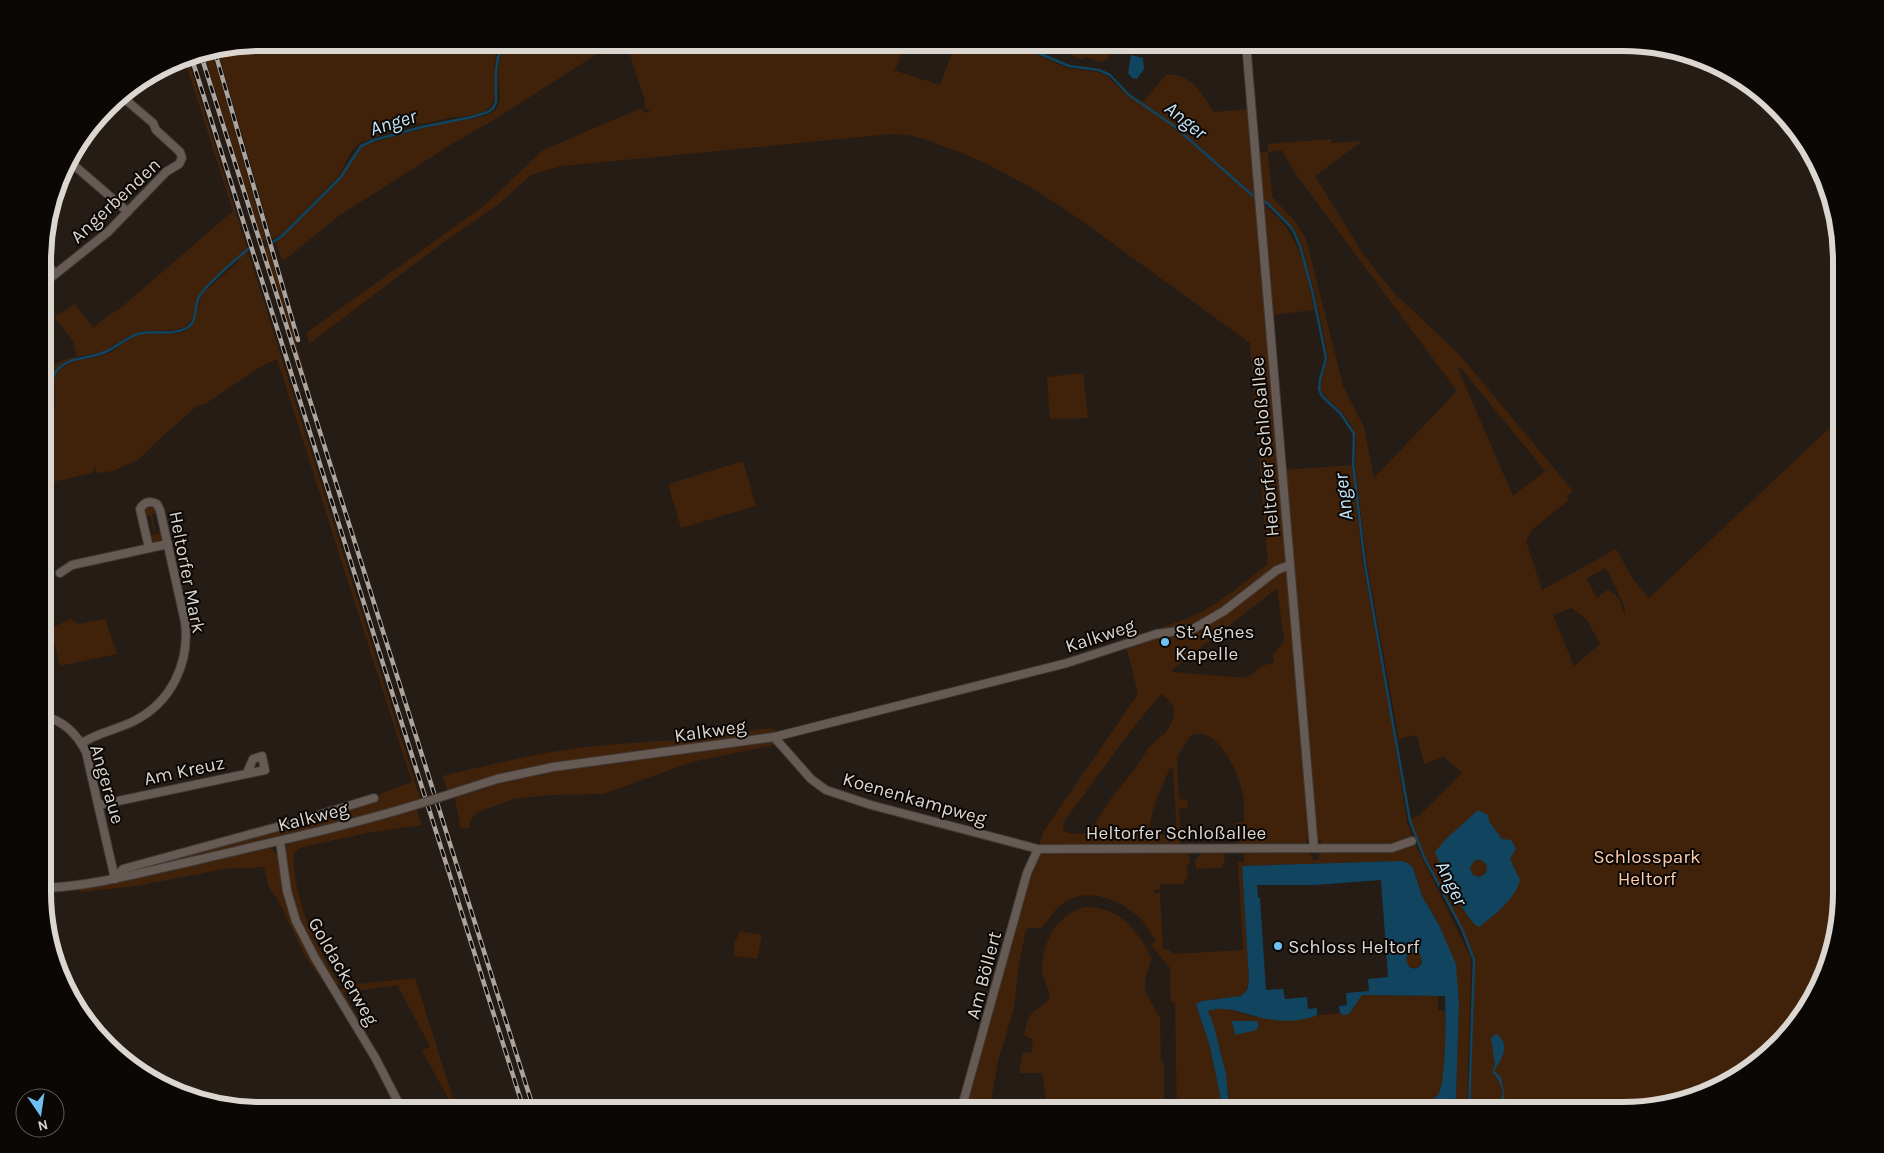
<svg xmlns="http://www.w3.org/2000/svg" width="1884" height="1153" viewBox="0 0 1884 1153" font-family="Karla,sans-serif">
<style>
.green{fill:#40220a;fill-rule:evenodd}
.water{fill:#10445f;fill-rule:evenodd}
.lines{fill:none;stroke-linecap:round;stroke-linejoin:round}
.stream{stroke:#10445f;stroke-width:2.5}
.minor-casing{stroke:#3f3834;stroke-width:10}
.minor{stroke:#665b54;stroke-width:8}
.rail-casing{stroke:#aba49e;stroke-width:4.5}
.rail{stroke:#0b0705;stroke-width:2.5;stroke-dasharray:8;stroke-linecap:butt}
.minor-bridge-casing{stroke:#3f3834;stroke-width:10;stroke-linecap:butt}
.minor-bridge{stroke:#665b54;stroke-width:8}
.poi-dot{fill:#6dc2f3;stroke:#0b0705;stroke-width:2}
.labels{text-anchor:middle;stroke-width:4;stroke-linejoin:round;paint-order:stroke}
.street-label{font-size:19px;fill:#dcd6d1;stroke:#0b0705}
.poi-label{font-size:19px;fill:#dcd6d1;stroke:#0b0705;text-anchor:start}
.park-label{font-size:19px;fill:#fccbaa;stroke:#0b0705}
.water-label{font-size:20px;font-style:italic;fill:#c2e5fa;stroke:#0b0705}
.rim{fill:none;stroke:#dcd6d1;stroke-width:6}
</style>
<rect width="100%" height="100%" fill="#251c16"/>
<!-- green -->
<path class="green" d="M261,43h244c-23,18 4,57 -22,69 -10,5 -23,4 -34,6 -11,2 -20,6 -31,6l-59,19 -8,9 -13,25 -57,58 -9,4 -54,-188z
M511,43h63l11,2 8,-2h26h-5l-120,77 -42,24 -112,71 -57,46 -7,-17 1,-3 61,-59 19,-30 6,-6 8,-3 76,-21 26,-3 17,-5 5,-4 5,-9 -2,-30 2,-13z
M624,43h154l15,6 12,2 29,-8h70l-7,23 -4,4 47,15 16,-42h38l39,10 34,15 31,4 10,5 21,20 14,5 23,-27c25,-3 36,19 48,37l36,-3 37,446 -3,7 -62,48 -26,16 -46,7c15,-9 32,-11 47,-19 26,-13 48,-32 71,-50l-18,-221c-40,-29 -80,-58 -120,-87 -58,-43 -118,-86 -187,-110 -16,-6 -33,-13 -51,-12l-330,32 -31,9 -31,28 -56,39 -135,102 -3,-11 179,-128 58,-55 98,-42 5,5 4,-2 -6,-4 1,-6 -16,-50z
M1065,43h50l-7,15 -6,4 -18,-5 -2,3 -20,-10z
M212,52l54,188 -4,1 -58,-187z
M187,57l234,744 -51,16 -238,55 -1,-1 243,-72 8,-6 30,-11 -135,-423 -17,8 -55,37 -7,1 -44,39 -16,16 -25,11 -17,2 -1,-7 -3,7 -48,11c0,-9 -2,-55 0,-61 3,-8 10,-9 11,-19 2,-13 -6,-26 7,-36 13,-11 31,-8 47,-15 10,-5 18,-15 29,-18 16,-5 38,4 52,-7 8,-7 7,-24 13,-35l36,-32 -2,-3 -38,37 -6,23 -8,9 -12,3 -31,1 -15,6 -24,15 -26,5 -4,-16 -19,-24 21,-13 18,24 17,-14 7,-3 116,-100 -49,-153z
M1331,139v4l31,-2 -47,35 48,78 30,38 66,62 114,137 -7,5 3,4 -36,29 -7,12 16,49 74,-41 17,30 16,19 192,-181v489l-11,56 -25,51 -73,68 -95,29h-167l5,-149 -13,-32 -38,-73 -10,-26 -3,-11 8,-3 43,-43 -18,-16 -20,7 -7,-29 -18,4 -32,-174 -12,-101 1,-28 -5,-11 -7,-11 -20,-19 -4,-8 8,-29 -2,-12 -12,-56 -12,-44 -7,-16 -28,-28 -6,-3 -4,-46 11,-1v-8zM1281,150l17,27 159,214 -83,87 -10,-51 -21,-41 -37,-147 -12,-19 -22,-23 -4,-45zM1460,367l85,104 -32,25 -55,-127zM1606,568l18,37 2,14c-4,-11 -5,-24 -19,-29l-10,8 -11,-20zM1572,608l15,12 13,24 -26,22 -21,-51z
M1262,204c37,25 44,64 52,106l-43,5z
M268,246l38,131 -2,1 -40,-131z
M74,357v2c-41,18 -7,36 -30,60v-11l5,-4c-4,-26 -5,-40 25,-47z
M1083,373l5,45 -38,1 -3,-42z
M743,461l13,45 -75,22 -13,-44z
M1352,465l11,100 30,164 14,93 6,15 -12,8 -78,1 -2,-5 -6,-2 -32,-369z
M149,505l5,1 4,7 -6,1 4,20 6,-1 1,6 -2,4 -7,1 -4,-4 -1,-4 6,-2 -5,-19 -5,1 -1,-6z
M1282,571l6,2 23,265 -5,3 -1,4 -67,1 -3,-23 9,-1c0,-9 1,-19 -1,-27 -4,-21 -26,-73 -53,-59l-13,21 2,42 8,1 1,7 -9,1 2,38h-142l4,-14 95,-138 -10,-41 -4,-7 31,-11 30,-3 3,6 8,-9zM1277,588l7,50 -1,5 -10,11 1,8 -12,4 -16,12 -74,-6 1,-3zM1161,694c20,13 14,25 3,41h-2l-12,11 -16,24 -22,27 -22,34c-7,4 -19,4 -27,0v-8l70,-95zM1170,768l3,1 4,66h-30l8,-32z
M71,619l7,5 27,-5 12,35 -57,12 -9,-38z
M44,627l6,2 4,19 -1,4 -9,2z
M759,729h13l4,2 -1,3 -220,31 -107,27 -6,-16c47,-11 95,-23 143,-29 58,-6 117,-6 174,-18z
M767,740l12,4 -87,18 -89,32 -52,1 -38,4 -37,14 -6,8 -1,7 -8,1 -7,-35 69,-19z
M416,807l6,18 -49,7 -62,13 -12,3 -5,5c-1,8 0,15 1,23 6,41 24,74 45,109l-7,-2 -23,-37 -17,-41 -9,-54 4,-8 4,-3z
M1415,843l56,115 -4,152h-15l4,-17 3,-88 -3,-41 -17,-39 -17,-29 -8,-26 -13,-9 -159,5 7,115 -4,12 -4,3 -39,5 -6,3 14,43 13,63h-46l-2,-108h-4l-1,-34 -19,-23 5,-4c-5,-7 -10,-17 -16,-23 -18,-17 -51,-32 -75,-16 -10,6 -16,17 -23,26h-13l-3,2 -7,34 -5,44 -16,53 -6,35 -7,14h-23l73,-252 6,-6 144,-1 4,6 1,7 -3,1 1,11 -5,8h-23v5l-6,1v3h6l3,56h5l6,5 69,-4 -5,-88h6v-12l64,2 5,5v3h6l-1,-4 4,-6z
M266,847l6,2 7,8 11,50 48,90 -6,-3 -26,-36 -28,-58 -10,-14 -4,-19 -40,2 -88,17 -54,6 -4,-1 -2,-3z
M1223,850l2,13h-2v5l-27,1 -1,-9 8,-8z
M1085,907c33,0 48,19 64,45l-1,1 4,5 -7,21v12l15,27 1,44 3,1v41l-9,2v4h-107l-6,-37h-23l4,-21 8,1 2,-13 -9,-5c2,-8 3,-17 9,-23 6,-6 14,-7 17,-16 -2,-11 -9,-19 -8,-30 1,-26 17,-53 43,-59z
M740,931l22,4 -5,24 -23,-3v-12z
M1406 960a8 8 0 1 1 16 0a8 8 0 1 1-16 0Z
M415,978l41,130 -7,2h-14l15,-9 -28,-50 8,-5 -33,-61 -53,8 65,117h-6l-62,-114v-7l8,-4z
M1362,995l76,1v14l7,1c0,22 2,67 -7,85 -14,10 -51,5 -69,6 -45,3 -90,8 -135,8l-3,-2 -10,-56 -13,-41c19,-7 33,4 50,6 27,2 55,-1 82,-4l1,1 9,-1z"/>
<!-- water -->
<path class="water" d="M1131,55l12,3 1,11 -7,10 -5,-1 -4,-5z
M1478,810l10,5 1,6 13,18 9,1 5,8 -6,11 10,21c-6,21 -26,35 -41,47 -12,-4 -39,-61 -44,-75l10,-12zM1475,860h6l5,4 1,6 -3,5 -6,2 -6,-3 -2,-6z
M1401,861l7,2 5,5 9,28 17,29 17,39 3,40 -3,92 -4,14h-197l115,-8 57,-2c4,-1 8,-1 11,-5 8,-10 8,-83 7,-99l-83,-1 -13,19 -6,1 -3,-2 -1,-7 8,-1 -1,-12 23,-2 -1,-12 20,-2 -7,-97 -66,5h-58l1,12 2,1 6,92 17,-1 2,10 22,-2 1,12 9,-1v7c-17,8 -44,7 -62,1 -15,-4 -32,-11 -47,-5l6,15 12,48 3,31 5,5h-11l-13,-63 -14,-43 6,-3 39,-5 6,-6 2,-9 -7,-115zM1415,952l5,2 2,8c-2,6 -7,8 -13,5l-3,-8 2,-5z
M1232,1021h25l2,6h-2v3l-22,5z
M1496,1034c16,10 5,26 -2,37l7,6 4,20 -12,12 -1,-1c2,-3 7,-6 9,-9 5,-9 -4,-22 -9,-27l3,-8 -4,-26z"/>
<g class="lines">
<!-- stream -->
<path class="stream" d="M580,43h7
M781,43c18,8 31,6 49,0
M1004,43l29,8 36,15 30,4 11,5 19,20 45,31 78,69 5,3
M1262,201l5,2 21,21 5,6 7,16 12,44 14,68 -6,22 -1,9 3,7 19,18 13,20 -1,29 12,102 45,256 14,36 38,72 12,31 -5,150
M273,242l9,-6 58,-58 21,-32 13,-6 48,-13 50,-10 16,-5 5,-4 3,-6v-31l2,-14 10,-14
M44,421c19,-19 0,-39 15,-53 13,-12 31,-9 46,-16 13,-5 23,-17 37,-19 15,-2 32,2 45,-5 11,-7 7,-21 12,-31 7,-13 37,-37 49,-48"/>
<defs>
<path id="minor" d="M1246,43l68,805
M68,160l60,52
M44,263l11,10
M44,283l64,-51 58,-60 13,-8 3,-6 -2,-6 -24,-22 -3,-7 -33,-28
M60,573l12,-8 96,-21
M44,716c20,5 33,18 42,36l29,127
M774,737l37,42 15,11 45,15 167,44 354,-1 20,-7
M82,743c17,-11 34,-13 52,-22 38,-19 56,-59 51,-99l-25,-112 -3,-6c-7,-4 -13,-2 -17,5l9,39
M444,796l53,-17 56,-12 221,-30 293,-74 89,-29 37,-5 31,-18 53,-41 13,-5
M99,805l166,-35 -3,-14 -9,3 -6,14
M280,841l7,50 9,30 19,37 61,101 26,51
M115,879l8,-10 176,-48 75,-23
M44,888c52,-2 103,-17 153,-28 76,-18 151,-34 225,-57
M961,1110l66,-237 11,-24"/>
</defs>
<!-- minor casing -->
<use href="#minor" class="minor-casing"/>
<!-- minor -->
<use href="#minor" class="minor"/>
<defs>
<path id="rail" d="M215,52l83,288
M201,55l333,1055
M191,56l333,1054"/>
</defs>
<!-- rail casing -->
<use href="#rail" class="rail-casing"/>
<!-- rail -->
<use href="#rail" class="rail"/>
<defs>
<path id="minor-bridge" d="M422,803l22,-7"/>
</defs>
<!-- minor-bridge casing -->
<use href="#minor-bridge" class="minor-bridge-casing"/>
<!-- minor-bridge -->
<use href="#minor-bridge" class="minor-bridge"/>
</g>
<!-- markers -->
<g class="poi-dot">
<circle cx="1165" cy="642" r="5"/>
<circle cx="1278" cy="946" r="5"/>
</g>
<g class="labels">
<!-- street labels -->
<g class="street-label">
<text transform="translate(115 200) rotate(-43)" y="7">Angerbenden</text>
<text transform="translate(1264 447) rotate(-95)" y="7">Heltorfer Schloßallee</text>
<text transform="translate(188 572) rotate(79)" y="7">Heltorfer Mark</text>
<text transform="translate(1100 635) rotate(-18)" y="7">Kalkweg</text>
<text transform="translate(710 730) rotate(-8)" y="7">Kalkweg</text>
<text transform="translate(184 770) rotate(-12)" y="7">Am Kreuz</text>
<text transform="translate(108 784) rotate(74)" y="7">Angeraue</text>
<text transform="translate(915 798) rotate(16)" y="7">Koenenkampweg</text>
<text transform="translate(313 816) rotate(-14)" y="7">Kalkweg</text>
<text x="1176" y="839">Heltorfer Schloßallee</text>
<text transform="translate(344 971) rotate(60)" y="7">Goldackerweg</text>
<text transform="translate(983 975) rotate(-75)" y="7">Am Böllert</text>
</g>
<!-- poi labels -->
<g class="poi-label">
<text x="1175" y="638">St. Agnes<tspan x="1175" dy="22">Kapelle</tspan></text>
<text x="1288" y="953">Schloss Heltorf</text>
</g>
<!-- park labels -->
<g class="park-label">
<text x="1647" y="863">Schlosspark<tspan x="1647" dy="22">Heltorf</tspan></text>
</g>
<!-- water labels -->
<g class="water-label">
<text transform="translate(1186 120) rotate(39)" y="7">Anger</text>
<text transform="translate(393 122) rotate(-17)" y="7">Anger</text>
<text transform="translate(1343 497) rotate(-97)" y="7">Anger</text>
<text transform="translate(1452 883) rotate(64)" y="7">Anger</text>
</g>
</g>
<!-- crop -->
<path d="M0 0H1884V1153H0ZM261 51H1623A210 210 0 0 1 1833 261V892A210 210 0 0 1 1623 1102H261A210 210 0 0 1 51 892V261A210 210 0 0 1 261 51Z" fill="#0b0705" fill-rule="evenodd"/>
<path class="rim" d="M261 51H1623A210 210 0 0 1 1833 261V892A210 210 0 0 1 1623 1102H261A210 210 0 0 1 51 892V261A210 210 0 0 1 261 51Z"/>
<!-- north arrow -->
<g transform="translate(40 1113) rotate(167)"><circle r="24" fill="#0b0705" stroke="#5f5a57"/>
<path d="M0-4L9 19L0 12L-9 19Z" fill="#6dc2f3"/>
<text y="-8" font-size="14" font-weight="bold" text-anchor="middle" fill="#dcd6d1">N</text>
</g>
</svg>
